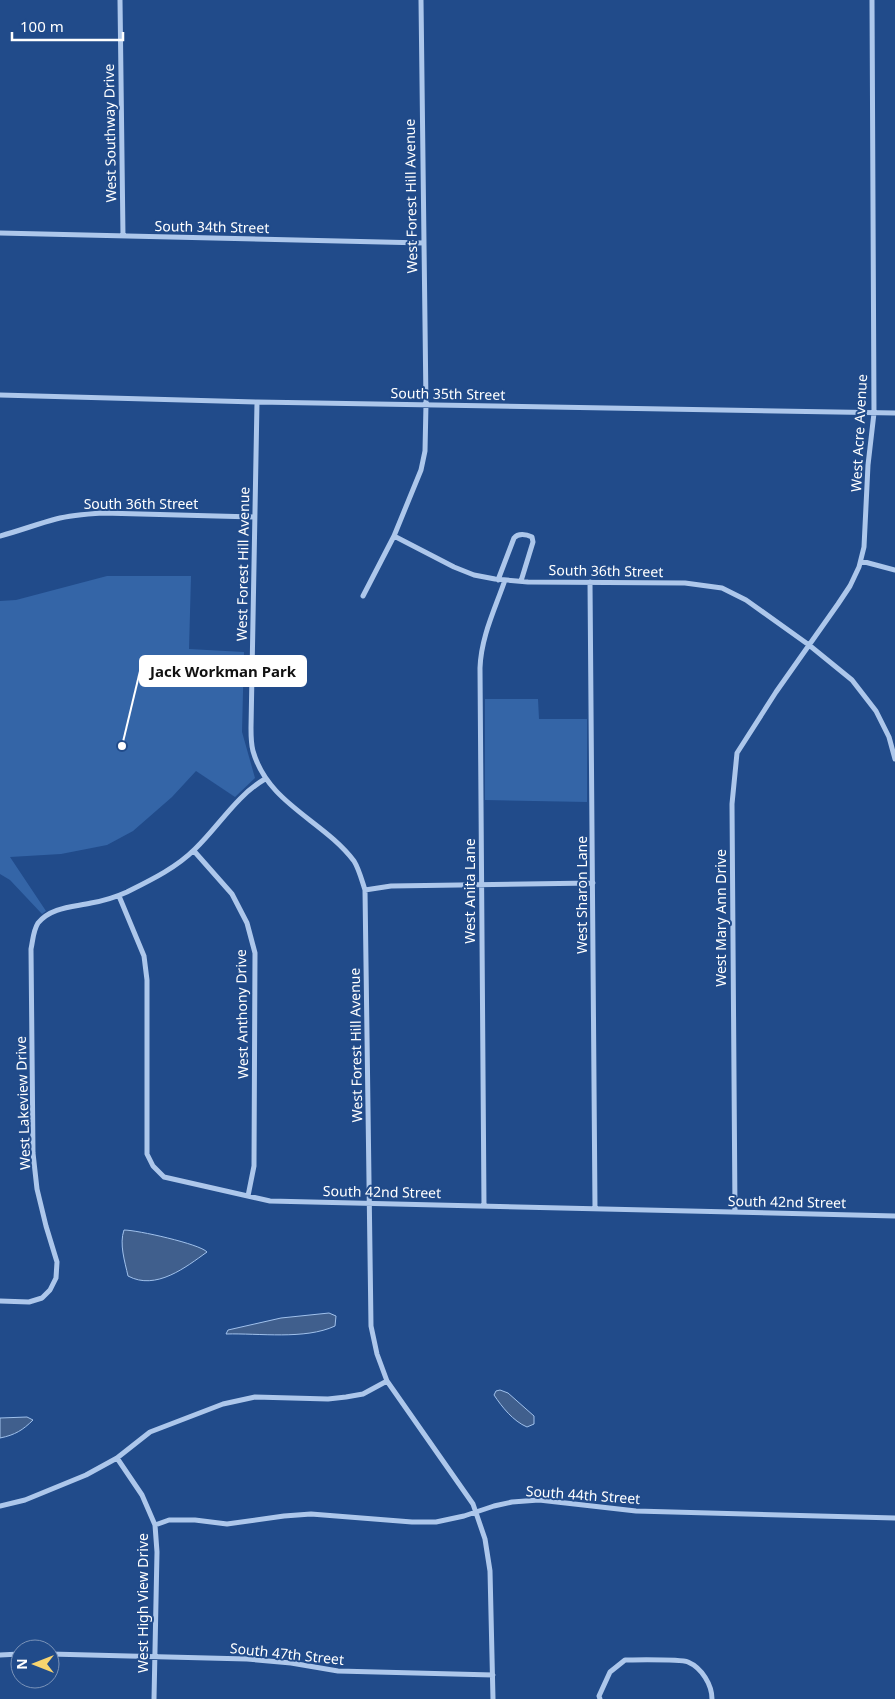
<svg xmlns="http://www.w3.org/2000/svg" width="895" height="1699" viewBox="0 0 895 1699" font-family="'Noto Sans',sans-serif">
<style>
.green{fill:#3465a7}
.water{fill:#405f8d;stroke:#a0c1ec}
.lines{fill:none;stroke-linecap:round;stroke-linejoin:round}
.minor{stroke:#adc7eb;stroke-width:5}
.labels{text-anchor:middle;stroke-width:4;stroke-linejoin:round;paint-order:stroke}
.street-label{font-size:14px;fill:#fff;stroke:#214b8a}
.leader{fill:none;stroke:#fff;stroke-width:2}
.callout-dot{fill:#fff;stroke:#214b8a;stroke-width:2}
.callout{fill:#fff;stroke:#fff;stroke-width:2}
.callout-label{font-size:15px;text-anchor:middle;font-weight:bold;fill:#111}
</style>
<rect width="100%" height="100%" fill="#214b8a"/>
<!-- green -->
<path class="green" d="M107,576h84l-2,73 55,3 -2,80 13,46 -20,19 -39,-26 -24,26 -39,34 -26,14 -46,9 -51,3 36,54 -4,3 -32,-34 -10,-6v-273l16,-1z
M485,699h53l1,20h48v83l-102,-2z"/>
<!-- water -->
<path class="water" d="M124,1230c13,0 76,14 83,22 -21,15 -51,39 -79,24 -3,-14 -9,-32 -4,-46z
M329,1313l7,3 -1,10c-30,14 -76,7 -109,8l2,-4 53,-12z
M500,1390l8,3 26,23v8l-7,3c-14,-6 -25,-20 -33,-32l2,-4z
M27,1417l6,3c-10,10 -18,15 -33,18v-20z"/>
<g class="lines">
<!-- minor -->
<path class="minor" d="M120,0l3,236
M0,233l424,10
M0,395l257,7 638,11
M257,402l-6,326c0,8 0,16 2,23 15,53 70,69 101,110 5,8 8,20 11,29l6,436 6,28 10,27 86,123 12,35 5,32 3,128
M0,536c19,-5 37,-12 56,-17 15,-4 31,-5 47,-6l151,4
M394,536l60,31 20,8 21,4 33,3 157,1 37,5 24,12 63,45 43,35 24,31 13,26 6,22
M861,561l34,9
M498,580l16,-42c4,-5 12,-4 18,-1l1,5 -12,39
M590,582l5,626
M363,596l31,-60 27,-66 4,-19 1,-47 -5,-404
M194,851l38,43 15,29 8,30 -1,213 -6,30
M365,890l26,-4 202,-3
M119,896l25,60 3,24v174l6,12 11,11 106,24 625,15
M484,1206l-4,-538c1,-31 15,-59 25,-88
M735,1212l-3,-408 5,-51 39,-61 62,-88 12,-18 9,-19 5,-20 4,-82 6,-52 -2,-413
M0,1301l29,1 13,-4 8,-8 6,-12 1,-16 -11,-36 -9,-37 -4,-36 -2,-204c2,-9 2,-18 7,-26 13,-16 35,-16 53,-20 12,-2 25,-6 36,-11 24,-12 49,-24 68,-43 24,-23 41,-53 70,-70
M117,1458l25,37 13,30 2,27 -3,147
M0,1506l25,-6 61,-25 31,-17 33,-26 73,-28 32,-7 73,2 18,-2 17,-3 24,-13
M155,1525l14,-5h26l32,4 57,-8 27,-2 101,8h24l28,-6 30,-10 18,-4 27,-2 97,11 259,7
M50,1654l197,5 44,4 47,8 155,4
M0,1655l20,-1
M600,1699l-1,-3 11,-24 15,-12c11,0 55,-1 63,2 14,6 24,23 24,37"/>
</g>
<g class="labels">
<!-- street labels -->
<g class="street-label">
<text transform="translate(110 133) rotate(-91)" y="5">West Southway Drive</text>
<text transform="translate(411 196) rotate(-91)" y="5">West Forest Hill Avenue</text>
<text transform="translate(212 227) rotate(1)" y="5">South 34th Street</text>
<text transform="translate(448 394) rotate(1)" y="5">South 35th Street</text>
<text transform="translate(859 433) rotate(-87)" y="5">West Acre Avenue</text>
<text x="141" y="509">South 36th Street</text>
<text transform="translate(243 564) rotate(-89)" y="5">West Forest Hill Avenue</text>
<text transform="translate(606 571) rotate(1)" y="5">South 36th Street</text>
<text transform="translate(470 891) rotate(-90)" y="5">West Anita Lane</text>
<text transform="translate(582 895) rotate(-90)" y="5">West Sharon Lane</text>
<text transform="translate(721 918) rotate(-90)" y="5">West Mary Ann Drive</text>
<text transform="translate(242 1014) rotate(-91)" y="5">West Anthony Drive</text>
<text transform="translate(356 1045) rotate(-91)" y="5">West Forest Hill Avenue</text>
<text transform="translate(23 1103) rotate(-92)" y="5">West Lakeview Drive</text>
<text transform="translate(382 1192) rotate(1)" y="5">South 42nd Street</text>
<text transform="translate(787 1202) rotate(1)" y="5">South 42nd Street</text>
<text transform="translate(583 1495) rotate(4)" y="5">South 44th Street</text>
<text transform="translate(143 1603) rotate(-90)" y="5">West High View Drive</text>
<text transform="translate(287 1654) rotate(6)" y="5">South 47th Street</text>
</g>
</g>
<!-- callouts -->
<path class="leader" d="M122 746L140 671"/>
<circle class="callout-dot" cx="122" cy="746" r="5"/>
<rect class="callout" x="140" y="656" width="166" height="30" rx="5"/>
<g class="callout-label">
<text x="223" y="677">Jack Workman Park</text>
</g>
<!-- north arrow -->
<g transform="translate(35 1664) rotate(270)"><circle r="24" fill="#214b8a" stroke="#7a93b9"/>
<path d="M0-4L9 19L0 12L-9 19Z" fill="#f8d46e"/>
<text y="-8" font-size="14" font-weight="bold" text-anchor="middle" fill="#ffffff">N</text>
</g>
<!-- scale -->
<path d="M12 32v8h111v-8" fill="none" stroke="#ffffff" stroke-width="2.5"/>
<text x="20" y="32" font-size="15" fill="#ffffff" stroke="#214b8a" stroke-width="4" paint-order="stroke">100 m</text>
</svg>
